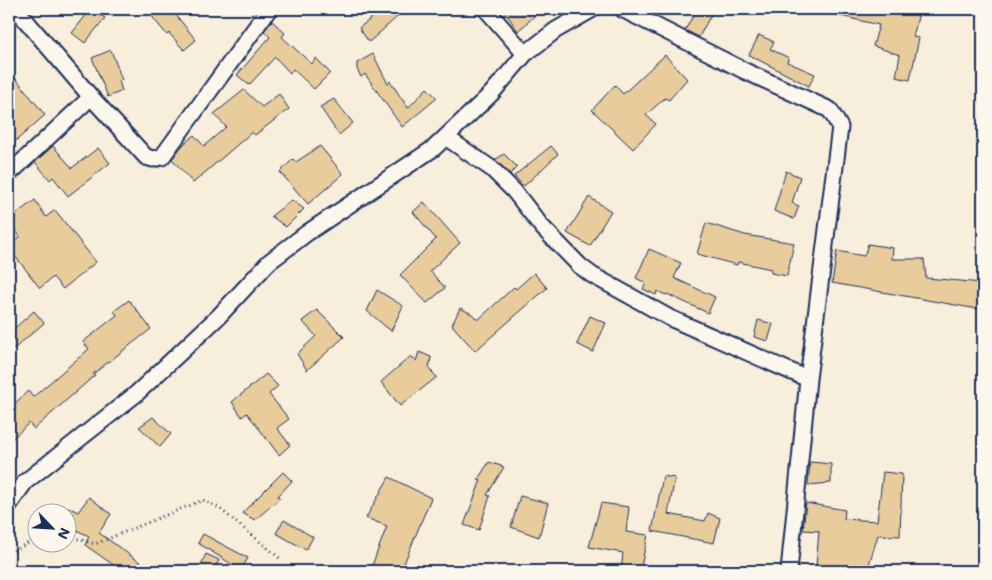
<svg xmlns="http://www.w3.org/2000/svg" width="992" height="580" viewBox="0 0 992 580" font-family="Mali,sans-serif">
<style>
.building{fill:#e8cc9c;stroke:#1b2f5e}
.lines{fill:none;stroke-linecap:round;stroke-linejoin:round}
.street-casing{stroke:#1b2f5e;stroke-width:19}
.path{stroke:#1b2f5e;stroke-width:3;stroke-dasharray:1 4;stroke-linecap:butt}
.street{stroke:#fbf7ec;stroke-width:15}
</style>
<rect width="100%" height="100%" fill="#f7eedc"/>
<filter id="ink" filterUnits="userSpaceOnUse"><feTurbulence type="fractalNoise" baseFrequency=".02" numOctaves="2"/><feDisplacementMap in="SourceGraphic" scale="10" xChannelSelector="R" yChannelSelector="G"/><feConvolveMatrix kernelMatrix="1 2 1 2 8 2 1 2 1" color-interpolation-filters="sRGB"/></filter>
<g filter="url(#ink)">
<!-- building -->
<path class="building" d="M91,9l14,9 -20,25 -13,-10z
M146,9h25l25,31 -12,10 -15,-17 -2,2z
M383,9h23l-37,33 -10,-14z
M503,9h39l-24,22z
M697,9h17l-15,28 -14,-7z
M833,9h87l-7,28 6,1 -9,42 -14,-3 4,-22 -27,-9 6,-21 -47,-11z
M272,21l13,12 -3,4 30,27 4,-6 14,15 -16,16 -21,-20 -3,4 -15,-16 -26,28 -12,-10 33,-38 -6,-6z
M759,35l15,7 -4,7 19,9 -2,4 28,12 -6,12 -60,-31z
M111,50l11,30 -3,1 3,10 -14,6 -16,-39z
M373,54l15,30 2,-3 18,27 19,-20 10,10 -35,29 -37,-53 -4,3 -4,-8v-6z
M665,55l22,24 -18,21 -4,-2 -19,17 10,9 -23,25 -41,-39 23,-25 8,9z
M9,70l36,45 -36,32z
M244,90l18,17 17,-13 10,15 -34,26 -3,-3 -59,51 -21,-24 10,-13 12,-11 10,11 22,-19 -12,-13z
M334,99l19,24 -14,12 -19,-28z
M53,146l19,22 26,-20 12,15 -42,33 -15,-19 -3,3 -15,-18z
M320,146l23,28 -35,30 -28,-32 13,-13 3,3z
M551,146l7,8 -34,32 -10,-10z
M504,154l13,13 -7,7 -15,-14z
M786,171l14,6 -8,26 7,3 -5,13 -20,-8z
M589,197l22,14 -21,35 -23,-13z
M35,200l11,17 9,-7 41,52 -33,27 -10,-12 -13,11 -28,-36 3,-3 -4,-4 9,-8 -11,-18z
M292,200l12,9 -18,18 -15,-11z
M424,202l36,41 -30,28 15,17 -18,15 -27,-28 36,-36 -23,-27z
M706,223l39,12 49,8 -7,33 -16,-3v-4l-33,-7 -1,3 -40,-11z
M868,244l25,4 -1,11h32l2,19 57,5v27l-151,-27 5,-32 27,5z
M649,249l32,14 -7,15 41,19 -7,16 -41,-19 -1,1 -9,-4 -1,4 -13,-6 3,-6 -10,-5z
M534,273l13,15 -72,63 -23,-26 8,-17 12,6 6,6 36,-33 2,2z
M377,290l26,16 -12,25 -24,-20z
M129,300l22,29 -58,45 2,1 -61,54 -5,-6 -20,19v-33l19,-18 5,6 56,-48 -6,-7 34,-27 -3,-4z
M317,310l27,27 -37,33 -10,-16 19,-18 -14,-15z
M34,311l10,12 -35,30v-20z
M590,316l16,7 -13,29 -16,-8z
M758,320l15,4 -5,17 -14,-4z
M419,352l12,5 -2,12 8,8 -37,29 -19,-24 30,-26 5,5z
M266,374l12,12 -9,8 20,25 -12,9 13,17 -11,10 -32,-42 -5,4 -10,-15z
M153,417l18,17 -11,13 -21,-20z
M489,462l15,5 -17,28 3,1 -11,34 -15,-5 17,-45 -3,-1z
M810,462l21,2v19l-23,2z
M283,472l9,9 -14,15 2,2 -25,22 -13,-7z
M883,472l19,2 -2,62 -22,-1 -11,36h-17v-4l-34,-1 3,-35 -16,-1 3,-27 39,7 -1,9 33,2z
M663,476l12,2 -7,36 37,7 3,-8 12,5 -6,25 -62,-12z
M389,477l42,21 -30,73h-31l17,-45 -21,-8z
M520,496l28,7 -9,34 -28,-10z
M89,497l22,17 -12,19 42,30 -5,8h-14l-37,-26 4,-9 -21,-10v-19l10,5z
M601,503l28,4 -3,25 22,3 -8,36h-19l2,-18 -34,-6z
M284,520l29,17 -7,13 -30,-17z
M203,534l45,24 -7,12 -43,-27z
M206,554l13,6 -6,11h-15z"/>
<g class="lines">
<defs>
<path id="street" d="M16,9l75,88 55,60 7,2 9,-2 107,-148
M486,9l39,45
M622,9l123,62 85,39 10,17 -32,252 -19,192
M447,138l45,31 22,22 28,36 38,39 12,9 78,43 138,61
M9,174l82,-77
M9,505l16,-23 111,-88 82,-77 51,-55 38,-29 127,-85 57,-54 34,-40 31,-24 37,-21"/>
</defs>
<!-- street casing -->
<use href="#street" class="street-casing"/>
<!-- path -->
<path class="path" d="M68,536l27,8 108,-44 16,8 63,52
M9,553l29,-15"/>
<!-- street -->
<use href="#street" class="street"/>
</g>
</g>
<!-- margin -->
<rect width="992" height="580" fill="none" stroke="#fbf7ec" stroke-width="30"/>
<rect x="15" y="15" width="962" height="550" fill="none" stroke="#1b2f5e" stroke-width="2" filter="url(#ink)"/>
<!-- north arrow -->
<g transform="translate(52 528) rotate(115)"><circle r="24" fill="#fbf7ec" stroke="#a1a7b3"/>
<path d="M0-4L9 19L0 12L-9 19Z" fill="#1b2f5e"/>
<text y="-8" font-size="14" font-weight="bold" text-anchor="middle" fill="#1b2f5e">N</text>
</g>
</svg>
